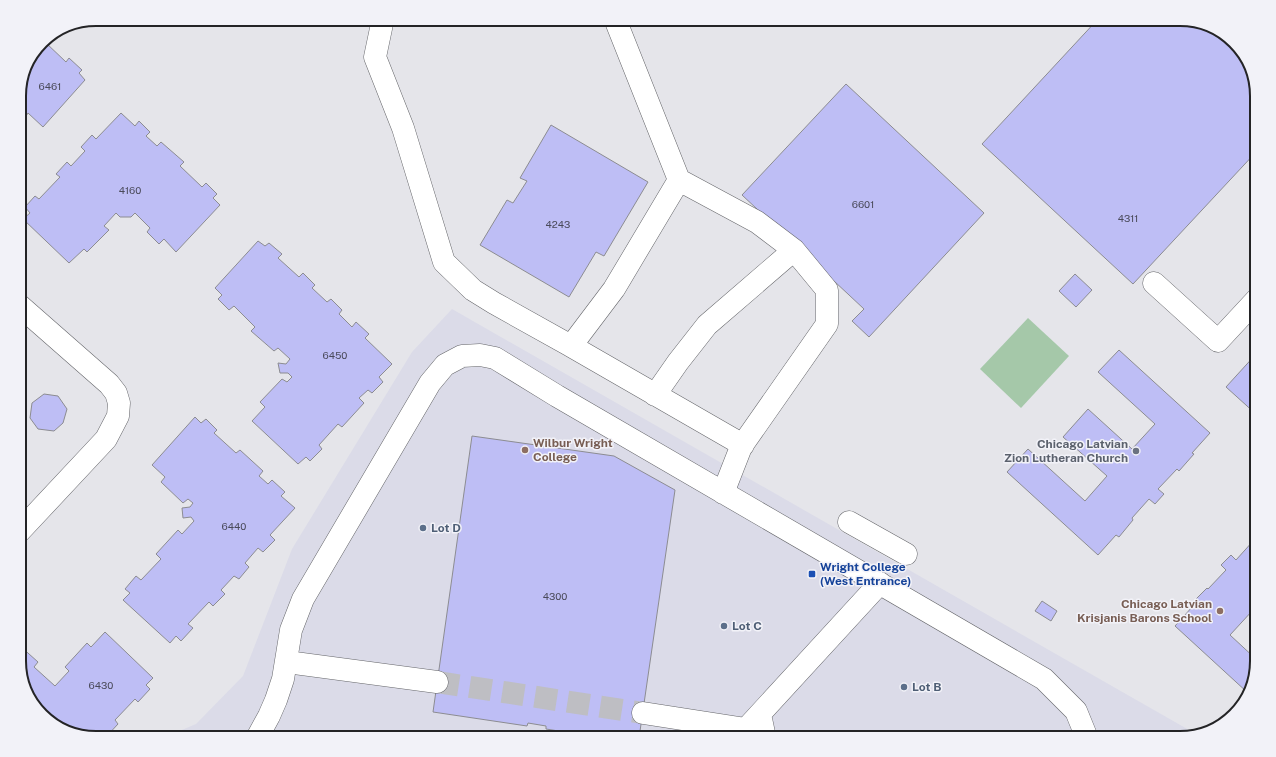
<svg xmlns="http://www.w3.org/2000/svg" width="1276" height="757" viewBox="0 0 1276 757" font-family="'Public Sans',sans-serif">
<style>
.built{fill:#dbdbe8}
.green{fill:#a5c8a9}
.building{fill:#bebef5;stroke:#8c8c91}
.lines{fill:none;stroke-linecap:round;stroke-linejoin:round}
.minor-tunnel{stroke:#bebec3;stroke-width:22;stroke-dasharray:22 11;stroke-linecap:butt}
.minor-casing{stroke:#65666a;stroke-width:23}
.minor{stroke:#fff;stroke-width:22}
.education-dot{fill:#8d6e63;stroke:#f2f2f8;stroke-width:1.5}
.worship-dot{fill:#6b7280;stroke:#f2f2f8;stroke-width:1.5}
.service-dot{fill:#5c6f8a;stroke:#f2f2f8;stroke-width:1.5}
.transit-dot{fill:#1a4fb4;stroke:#f2f2f8;stroke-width:1.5}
.labels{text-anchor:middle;stroke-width:3;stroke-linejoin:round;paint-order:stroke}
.number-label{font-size:10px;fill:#4a4a5a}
.education-label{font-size:12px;font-weight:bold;fill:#785e54;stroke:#f2f2f8;text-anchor:start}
.worship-label{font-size:12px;font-weight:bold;fill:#5b616d;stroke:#f2f2f8;text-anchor:end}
.service-label{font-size:12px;font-weight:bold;fill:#4e5e75;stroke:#f2f2f8;text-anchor:start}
.transit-label{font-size:12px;font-weight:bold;fill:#164399;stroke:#f2f2f8;text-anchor:start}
.rim{fill:none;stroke:#242426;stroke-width:2}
</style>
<rect width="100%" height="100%" fill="#e5e5ea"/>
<!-- built -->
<path class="built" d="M452,309l744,425 -16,4h-1017l33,-14 47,-48 49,-127 120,-197z"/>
<!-- green -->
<path class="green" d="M1028,318l41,38 -48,52 -41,-39z"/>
<!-- building -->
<path class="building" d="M1098,19h82l38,11 28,28 11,34v59l-124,133 -151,-140z
M47,38l1,1 -3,3 21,20 3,-4 13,12 -3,3 6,7 -42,47 -15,-14 -4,6 -5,-4v-23l8,-30 15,-20z
M846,84l138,129 -115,124 -17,-16 12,-12 -122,-114z
M121,113l14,13 4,-5 11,11 -4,4 11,10 4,-4 23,20 -4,4 22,21 4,-4 11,11 -4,4 7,7 -44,47 -12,-13 -5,5 -12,-12 3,-4 -15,-15 -4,4h-11l-4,-4 -12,13 5,4 -22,22 -3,-3 -15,14 -46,-44 7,-6 -5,-6 10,-11 4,3 21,-22 -4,-3 11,-12 4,4 14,-15 -4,-4 11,-12 4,4z
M551,125l97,57 -44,74 -8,-4 -27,45 -89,-52 27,-45 6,3 14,-22 -7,-3z
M258,241l7,5 4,-3 13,11 -4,4 21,19 4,-4 12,12 -3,3 15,14 4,-3 11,11 -3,4 13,13 4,-5 13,12 -4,4 27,26 -13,13 4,5 -11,11 -4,-3 -9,8 5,5 -22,24 -4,-3 -19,21 3,4 -12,12 -4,-4 -8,7 -46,-43 13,-14 -5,-5 22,-23 5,3 5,-5 -4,-4h-8l-2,-10 8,1 4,-5 -12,-11 -4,3 -23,-20 4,-4 -21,-21 -5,4 -11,-11 4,-4 -7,-7z
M1075,274l17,16 -16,17 -17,-16z
M1119,350l91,83 -18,20 2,1 -15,17 -2,-2 -19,20 6,5 -9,10 -6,-5 -17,19 1,2 -14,17 -3,-2 -18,20 -91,-83 21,-23 57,52 22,-25 -44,-39 25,-28 44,40 23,-25 -57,-52z
M1257,353v62l-31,-28z
M44,394l14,2 9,13 -4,14 -9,8 -16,-2 -8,-11 2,-15z
M195,417l6,6 5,-4 11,11 -3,3 22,20 4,-3 23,21 -4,5 9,8 4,-4 13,12 -4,4 14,12 -25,27 5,5 -12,12 -5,-4 -13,15 4,4 -10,12 -5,-3 -13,14 4,4 -12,12 -4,-4 -21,22 5,4 -12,13 -5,-5 -6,7 -47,-43 7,-7 -5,-4 11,-13 5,4 20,-21 -5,-5 22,-24 4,4 12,-13 -3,-4 -8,1 -1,-10 8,-1 3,-4 -5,-4 -5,4 -22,-21 4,-5 -13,-12z
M472,436l142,20 61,34 -36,248h-36l-57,-9v-3l-18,-3 -1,3 -94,-14z
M1257,533v80l-4,-3 -23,25 27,25 -9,33 -73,-67 18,-20 -2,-2 16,-16 1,1 18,-19 -5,-5 10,-10 5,5 18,-20 -2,-1z
M1042,601l15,10 -6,10 -16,-10z
M105,632l48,46 -7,7 4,4 -12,13 -3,-3 -20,21 3,4 -13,14h-9l-38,-11 -28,-28 -11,-34v-20l19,17 -4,5 21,19 14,-15 -4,-4 22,-24 4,4z
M316,733l37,5h-38z"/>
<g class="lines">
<!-- minor-tunnel -->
<path class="minor-tunnel" d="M437,682l206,31"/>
<defs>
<path id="minor" d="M383,19l-8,38 28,71 41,134 29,28 21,13 77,43
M615,19l64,161 -65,109 -43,57 172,99
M679,180l78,42 37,28 33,40v34l-86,123 -18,46
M1154,283l64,58 39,-42
M19,305l90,79 7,9 3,10 -1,13 -12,23 -87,93
M655,395l23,-33 29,-37 87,-75
M849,522l57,32
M287,662l150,20
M643,713l103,16 134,-146
M760,714l5,24
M257,738l12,-22 7,-16 7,-21 8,-49 12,-31 127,-216 15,-18 17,-9 18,-1 15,3 62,38 487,283 32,32 11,27"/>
</defs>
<!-- minor casing -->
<use href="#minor" class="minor-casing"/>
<!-- minor -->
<use href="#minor" class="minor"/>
</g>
<!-- markers -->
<g class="education-dot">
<circle cx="525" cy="450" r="4"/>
<circle cx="1220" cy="611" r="4"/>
</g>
<circle class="worship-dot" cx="1136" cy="451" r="4"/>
<g class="service-dot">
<circle cx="423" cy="528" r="4"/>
<circle cx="724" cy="626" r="4"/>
<circle cx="904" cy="687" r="4"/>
</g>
<rect class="transit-dot" x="808" y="570" width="8" height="8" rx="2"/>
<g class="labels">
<!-- number labels -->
<g class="number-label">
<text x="50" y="90">6461</text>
<text x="130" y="194">4160</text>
<text x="863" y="208">6601</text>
<text x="1128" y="222">4311</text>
<text x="558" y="228">4243</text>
<text x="335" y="359">6450</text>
<text x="234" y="530">6440</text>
<text x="555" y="600">4300</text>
<text x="101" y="689">6430</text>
</g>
<!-- education labels -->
<g class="education-label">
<text x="533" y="447">Wilbur Wright<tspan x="533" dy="14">College</tspan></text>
<text x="1212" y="608" text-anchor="end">Chicago Latvian<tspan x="1212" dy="14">Krisjanis Barons School</tspan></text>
</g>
<!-- worship labels -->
<g class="worship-label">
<text x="1128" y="448">Chicago Latvian<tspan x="1128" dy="14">Zion Lutheran Church</tspan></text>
</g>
<!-- service labels -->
<g class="service-label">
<text x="431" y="532">Lot D</text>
<text x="732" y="630">Lot C</text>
<text x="912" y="691">Lot B</text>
</g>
<!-- transit labels -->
<g class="transit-label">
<text x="820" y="571">Wright College<tspan x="820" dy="14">(West Entrance)</tspan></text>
</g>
</g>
<!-- crop -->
<path d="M0 0H1276V757H0ZM96 26H1180A70 70 0 0 1 1250 96V661A70 70 0 0 1 1180 731H96A70 70 0 0 1 26 661V96A70 70 0 0 1 96 26Z" fill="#f2f2f8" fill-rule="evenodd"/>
<path class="rim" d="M96 26H1180A70 70 0 0 1 1250 96V661A70 70 0 0 1 1180 731H96A70 70 0 0 1 26 661V96A70 70 0 0 1 96 26Z"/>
</svg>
